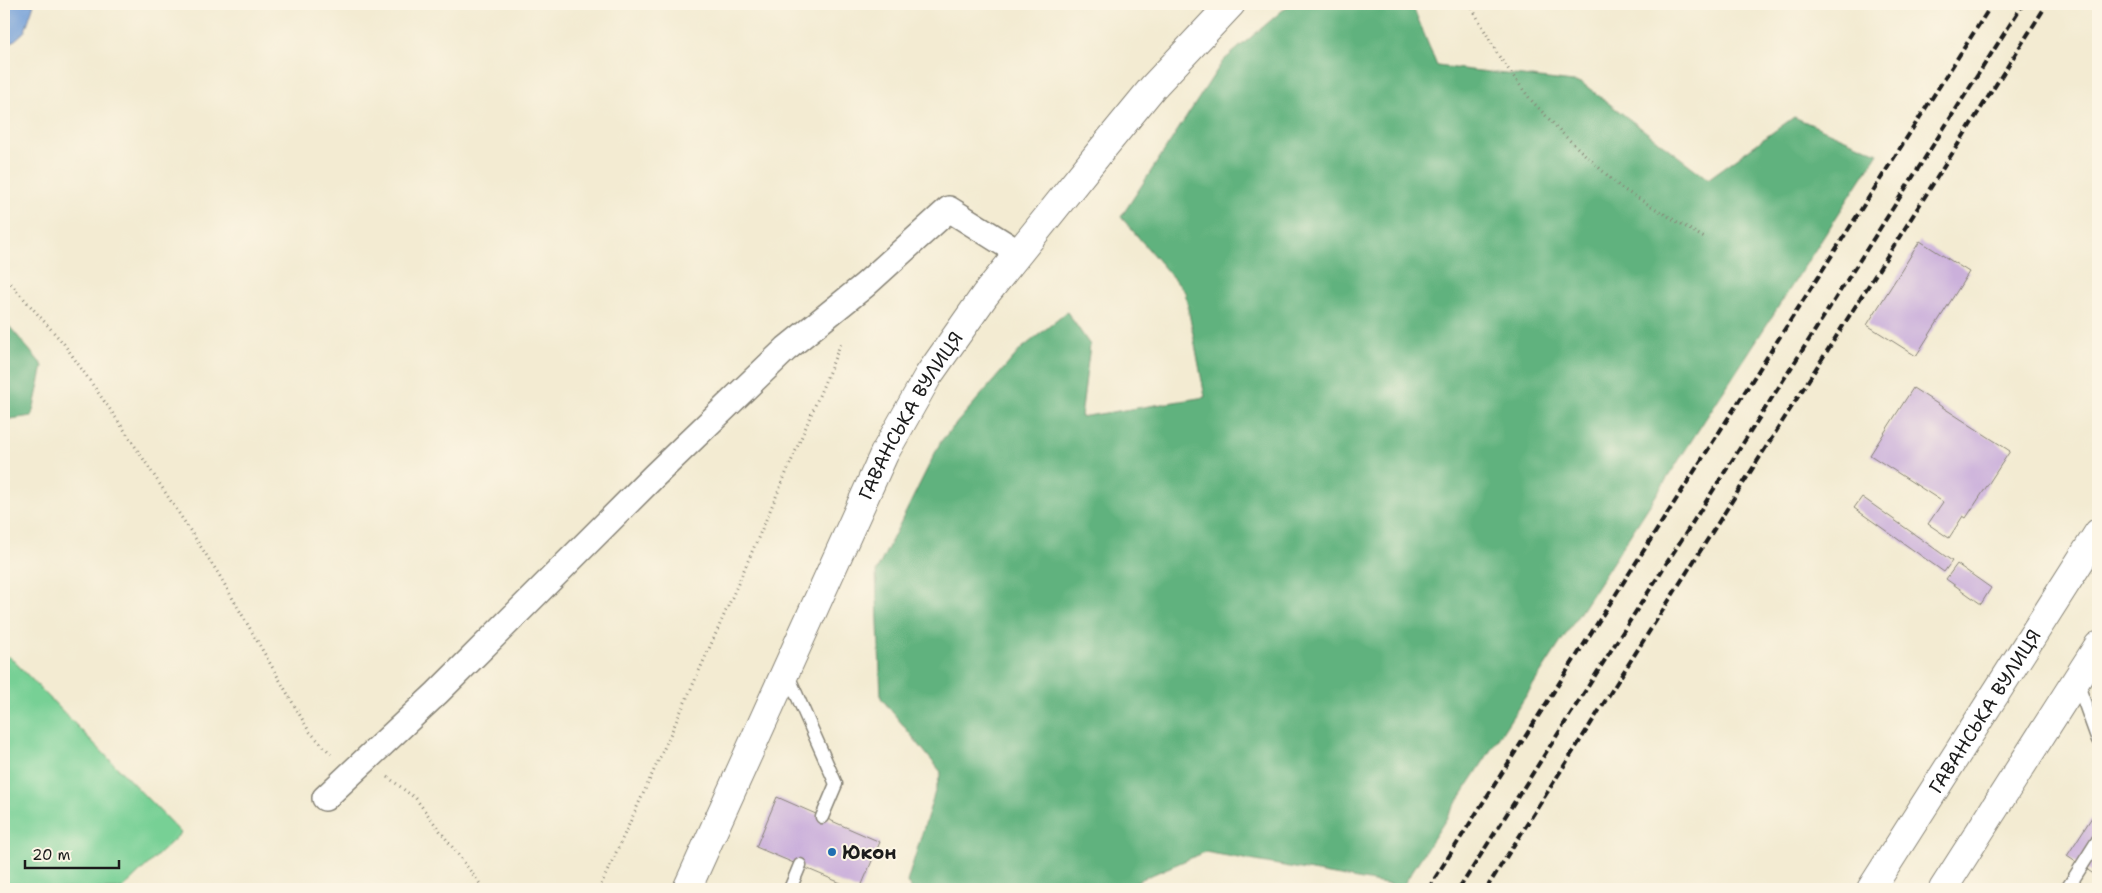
<svg xmlns="http://www.w3.org/2000/svg" width="2102" height="893" viewBox="0 0 2102 893" font-family="'Shantell Sans',sans-serif">
<style>
.green{fill:#77d095;stroke:#4a7658}
.forest{fill:#61b27e;stroke:#3e674d}
.water{fill:#6f9dd8;stroke:#465c7a}
.building{fill:#cbb0db}
.lines{fill:none;stroke-linecap:round;stroke-linejoin:round}
.lane-casing{stroke:#888477;stroke-width:15}
.street-casing{stroke:#888477;stroke-width:28}
.secondary-casing{stroke:#888477;stroke-width:30}
.path{stroke:#888477;stroke-width:3;stroke-dasharray:1 4;stroke-linecap:butt}
.lane{stroke:#fff;stroke-width:12}
.street{stroke:#fff;stroke-width:25}
.secondary{stroke:#fff;stroke-width:28}
.rail{stroke:#1c1c1c;stroke-width:4;stroke-dasharray:8 4;stroke-linecap:butt}
.poi-dot{fill:#1f6fb2;stroke:#fcf5e5;stroke-width:2}
.labels{text-anchor:middle;stroke-width:4;stroke-linejoin:round;paint-order:stroke}
.street-label{font-size:19px;fill:#1c1c1c;stroke:#fcf5e5}
.poi-label{font-size:19px;font-weight:bold;fill:#1c1c1c;stroke:#fcf5e5;text-anchor:start}
</style>
<rect width="100%" height="100%" fill="#fcf5e5"/>
<filter id="ink" filterUnits="userSpaceOnUse"><feTurbulence type="fractalNoise" baseFrequency=".02" numOctaves="2"/><feDisplacementMap in="SourceGraphic" scale="10" xChannelSelector="R" yChannelSelector="G"/><feConvolveMatrix kernelMatrix="1 2 1 2 8 2 1 2 1" color-interpolation-filters="sRGB"/></filter>
<filter id="wash" filterUnits="userSpaceOnUse"><feTurbulence type="fractalNoise" baseFrequency=".0096" numOctaves="4" result="noise"/><feDisplacementMap in="SourceGraphic" scale="20" xChannelSelector="R" yChannelSelector="G"/><feGaussianBlur stdDeviation="1.12" result="paint"/><feColorMatrix in="noise" values="0 0 0 0 0 0 0 0 0 0 0 0 0 0 0 0 0 1.4 0 .05"/><feComposite in="paint" operator="in"/></filter>
<g filter="url(#wash)">
<rect width="100%" height="100%" fill="#f3ebd2"/>
<!-- green -->
<path class="green" d="M9,656l172,177 -59,56h-118v-229z"/>
<!-- forest -->
<path class="forest" d="M1290,4h122l25,62 145,17 126,96 86,-62 84,36 -476,734 -197,-35 -77,33 -3,4h-214l-4,-7 34,-110 -60,-74 -5,-126 65,-131 80,-92 46,-37 23,33 -9,72 124,-20 -20,-105 -64,-75 102,-156z
M4,320l39,46 -11,50 -28,4z"/>
<!-- water -->
<path class="water" d="M4,4h30l-9,27 -21,19z"/>
<g id="blocks">
<!-- building -->
<path class="building" d="M1920,241l49,31 -53,84 -49,-31z
M1913,388l97,63 -44,67 -3,-2 -14,22 -21,-14 15,-22 -73,-47z
M1862,497l90,64 -8,11 -90,-64z
M1957,564l34,24 -10,16 -35,-25z
M777,797l103,45 -20,47h-5l-99,-42z
M2094,814l4,3v60l-31,-21z"/>
</g>
</g>
<g filter="url(#ink)">
<use href="#blocks" fill-opacity="0" stroke="#888477" stroke-width="1"/>
<g class="lines">
<defs>
<path id="lane" d="M787,673l49,111 -14,33
M2077,682l21,58
M790,889l10,-24
M2067,889l31,-49"/>
<path id="street" d="M325,798l112,-105 217,-217 132,-127 79,-64 84,-76 70,44"/>
<g id="secondary">
<path id="s1" d="M687,889l197,-435 44,-78 57,-81 114,-142 54,-66 78,-83"/>
<path id="s2" d="M1871,889l227,-356"/>
<path d="M1943,889l155,-243"/>
</g>
</defs>
<!-- lane casing -->
<use href="#lane" class="lane-casing"/>
<!-- street casing -->
<use href="#street" class="street-casing"/>
<!-- secondary casing -->
<use href="#secondary" class="secondary-casing"/>
<!-- path -->
<path class="path" d="M1470,4l28,51 32,44 36,38 55,51 85,51
M4,276l60,68 59,84 95,145 91,158 22,23
M388,777l28,22 68,90
M599,889c84,-180 166,-362 242,-546"/>
<!-- lane -->
<use href="#lane" class="lane"/>
<!-- street -->
<use href="#street" class="street"/>
<!-- secondary -->
<use href="#secondary" class="secondary"/>
<!-- rail -->
<path class="rail" d="M1428,889l564,-885
M1459,889l564,-885
M1486,889l561,-885"/>
</g>
</g>
<!-- markers -->
<circle class="poi-dot" cx="832" cy="852" r="5"/>
<g class="labels">
<!-- street labels -->
<g class="street-label">
<text dy="7" stroke="none"><textPath href="#s1" startOffset="524">ГАВАНСЬКА ВУЛИЦЯ</textPath></text>
<text dy="7" stroke="none"><textPath href="#s2" startOffset="211">ГАВАНСЬКА ВУЛИЦЯ</textPath></text>
</g>
<!-- poi labels -->
<g class="poi-label">
<text x="842" y="859">Юкон</text>
</g>
</g>
<!-- margin -->
<rect width="2102" height="893" fill="none" stroke="#fcf5e5" stroke-width="20"/>
<!-- scale -->
<path d="M25 860v8h94v-8" fill="none" stroke="#1c1c1c" stroke-width="2.5"/>
<text x="32" y="860" font-size="15" fill="#1c1c1c" stroke="#fcf5e5" stroke-width="4" paint-order="stroke">20 m</text>
</svg>
